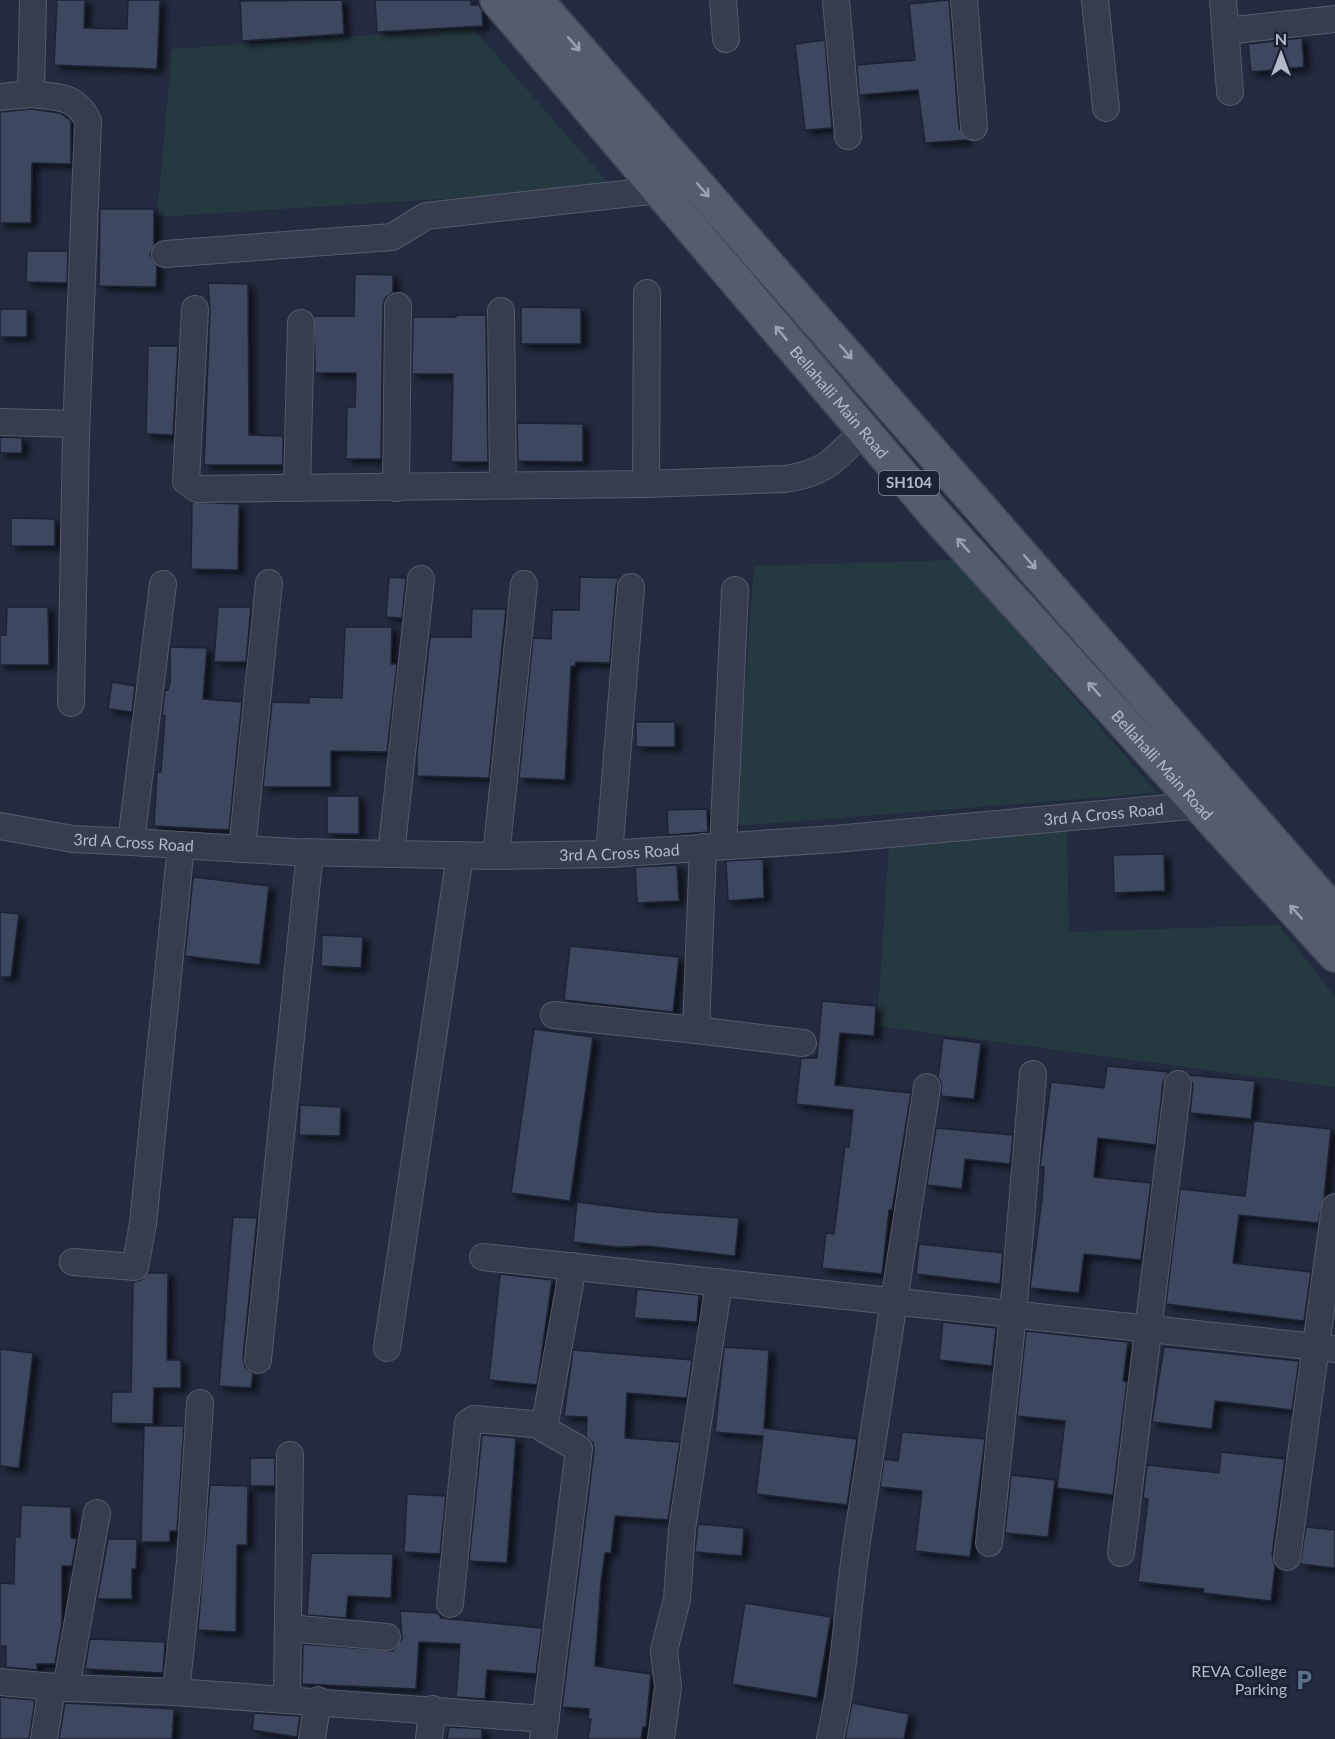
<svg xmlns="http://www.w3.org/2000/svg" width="1335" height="1739" viewBox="0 0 1335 1739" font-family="Lato,sans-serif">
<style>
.green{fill:#253940}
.building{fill:#3e4760;stroke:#1e2436;stroke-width:1.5;filter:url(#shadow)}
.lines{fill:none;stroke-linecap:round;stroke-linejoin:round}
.street-casing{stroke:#555b6d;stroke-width:28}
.primary-casing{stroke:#404658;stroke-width:36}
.street{stroke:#373d4f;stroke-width:26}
.primary{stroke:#555c6f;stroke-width:33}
.oneway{stroke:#9ca2b3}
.labels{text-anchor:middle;stroke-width:6;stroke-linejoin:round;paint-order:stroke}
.shield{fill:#1c2234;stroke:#868c9d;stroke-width:1.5}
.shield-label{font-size:15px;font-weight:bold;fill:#b3b9ca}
.street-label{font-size:16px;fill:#b3b9ca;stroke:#1c2234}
.poi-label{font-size:16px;fill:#b3b9ca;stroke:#1c2234;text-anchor:end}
</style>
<defs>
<filter id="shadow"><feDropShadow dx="6" dy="4" stdDeviation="3" flood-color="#0009"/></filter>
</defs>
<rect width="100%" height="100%" fill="#232b40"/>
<!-- green -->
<path class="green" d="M473,28l140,160 -456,29 15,-168z
M955,560l202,233 -422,33 19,-260z
M1067,823l2,109 210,-7 56,72v90l-458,-61 12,-182z"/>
<!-- building -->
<path class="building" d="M57,0h28l-1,28 43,1 1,-29h32l-3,69 -103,-4z
M342,0l2,34 -102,7 -2,-40z
M375,0h96v5h8l3,5 1,16 -106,6z
M949,0l10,128 8,12 -42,3 -7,-53 -59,5 -2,-30 58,-5 -6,-56z
M1302,38l2,29 -53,5 -3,-28z
M825,40l7,88 -27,2 -10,-86z
M31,109l29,4 11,8v43l-39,-1 -1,60h-31v-111z
M100,209h54v36l-4,10 7,11 -1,21 -57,-1z
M27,251h41l-1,32 -41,-1z
M355,274l38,1v17l-8,6 -2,8 -2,153h-35l1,-52h8l1,-34h-41l-1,-57h40z
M208,283l40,1 1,151 34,1v29h-79l6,-155z
M521,307l60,1v36h-60z
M0,309h27v28h-27z
M456,315h30l2,147h-37l2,-88h-41l1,-57h43z
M148,346h30l-5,89 -27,-1z
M517,423l66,1v38l-65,-1z
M0,437l22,1v15h-22z
M192,502l47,2 -1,66 -47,-1z
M11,518l44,1v27h-44z
M389,577l17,1 -4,40 -16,-1z
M580,577l39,1 -3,8 -6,77 -34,-1 -1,4h-4l-6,114 -46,-2 14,-140 18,1 1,-29h27z
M7,607h41l1,58h-49v-30h6z
M218,607h33l-5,55h-32z
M472,609h34l-17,169 -72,-2v-24l13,-115h41z
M345,627h47l-1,37h6l-10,88 -56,-1v36h-68l9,-85 37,1v-6l33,1z
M170,647l37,1 -4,51 39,3 -13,128 -75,-4 3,-54h4l4,-56h-3l3,-27 3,1 2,-7z
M112,682l23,4 -3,26 -24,-3z
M636,722h39v25h-39z
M327,796h32v38h-32z
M707,809l1,23 -40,3 -1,-25z
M1164,854l1,37 -51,2 -1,-38z
M763,859l1,39 -36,3 -2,-40z
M677,865l2,36 -42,2 -2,-36z
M193,877l76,9 -9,79 -75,-9z
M0,912l19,2 -8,63h-11z
M322,935l41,2 -2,31 -40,-2z
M570,946l109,11 -6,55 -109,-12z
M822,1001l54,5 -2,30 -34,-3 -5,52 76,8 -19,117h-3l-7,64 -60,-6 4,-35 8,1 11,-88 4,1 4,-37 -57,-6 5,-46h16z
M534,1029l59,8 -23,164 -59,-8z
M943,1038l38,5 -7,56 -33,-3v-14l-3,-4z
M1107,1066l62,6 -6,10 -7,63 -58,-7 -4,39 57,6 -10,77 -57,-6 -5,39 -49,-5 12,-88 2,-33h-4l11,-85 53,6z
M1189,1075l66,6 -4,38 -61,-6 3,-28z
M300,1105l41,2 -1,29 -41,-1z
M1254,1121l77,8 -7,68 -6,26 -79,-8 -6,48 78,9 -7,49 -138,-17 14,-115 65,7z
M936,1128l77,7 -3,29 -45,-5 -3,30 -35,-4z
M577,1202l78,10 84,6 -4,38 -88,-10 -30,1 -44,-5z
M233,1217l24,1 -14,140 2,9 8,7 -2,14 -32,-2z
M919,1244l84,9 -3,31 -84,-10z
M148,1273h20l-1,87h14v28h-27l-1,36 -42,-1 1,-31h19l2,-110 8,-2z
M500,1274l52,6 -15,105 -48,-5z
M637,1289l62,6 -2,27 -63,-4z
M943,1322l53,6 -4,38 -53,-6z
M1026,1331l102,11 -5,39 4,1 -14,113 -56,-7 8,-67 -48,-5z
M724,1347l45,3 -5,78 93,11 -10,66 -91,-11 7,-58 -48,-4z
M1164,1347l135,14 -7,49 -77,-9 -3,28 -60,-7z
M0,1349l33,4 -14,115 -19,-2z
M573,1350l119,10 -5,38 -60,-5 -2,45 55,4 -12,78 -53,-4 -4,37h-6l-4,28 -6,85 56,8 -5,53h-3l-2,12h-53l3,-20h-3l1,-10 -27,-2 32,-256 -1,-8 -7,-7 1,-19 -23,-1z
M144,1426h40l-7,105h-7v11h-29z
M902,1432l83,7 -15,118 -55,-6 7,-60 -42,-4 4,-28 14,2z
M482,1435l34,3 -9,125 -38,-2z
M1221,1452l64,7 -13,96 3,11 -4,35 -68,-8 1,-4 -66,-7 10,-83 -5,-1 4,-33 72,8z
M250,1458h25v28h-25z
M1011,1475l44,5 -7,57 -43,-4z
M210,1485l38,1 -1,59h-10l-1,87 -38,-2z
M407,1494l39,2 -6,58 -36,-2z
M21,1505l50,2v31l6,1 -5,27h-10v57l-7,41h-18v6l-31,-3v-21h-6v-63l14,1 1,-47h5z
M698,1524l46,4 -2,28 -47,-4z
M1306,1527l29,3v38l-35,-4z
M108,1539h29l-1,30h-4v30h-35z
M311,1553l82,1 -2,44 -43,-2 -2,22 -39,-3z
M745,1603l86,14 -14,81 -85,-14z
M400,1611l38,2 3,5 101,10 -6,46 -49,-4 -2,29 -29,-2 4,-53 -41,-2 -3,47 -114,-5 1,-40 90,7 9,-12z
M90,1639l75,3 -2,31 -78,-4z
M0,1697l35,3 -6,39h-29z
M65,1703l109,6 -2,30h-113z
M852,1703l57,11 -5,25h-59z
M254,1713l46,3 -3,21 -45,-7z
M449,1727l33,2v10h-35z"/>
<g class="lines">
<defs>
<g id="street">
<path d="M723,0l3,39"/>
<path d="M836,0l12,136"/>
<path d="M964,0l10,127"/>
<path d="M1095,0l11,108"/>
<path d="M1223,0l7,92"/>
<path d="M1226,31l109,-12"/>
<path d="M31,94c26,3 45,1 57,27l-12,313 -5,269"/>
<path d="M0,97l31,-3 2,-94"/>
<path d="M165,254l227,-17 34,-21 234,-26"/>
<path d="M195,309l-9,172 11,8 449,-5 139,-5c42,-6 50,-20 79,-49"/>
<path d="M501,311l2,174"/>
<path d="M0,422l76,2"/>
<path d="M646,484l1,-191"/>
<path d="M297,487l4,-164"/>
<path d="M396,488l2,-182"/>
<path id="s1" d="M0,826l73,13 58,3 163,10 202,4 113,-2 226,-15 376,-35"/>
<path d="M131,842l32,-258"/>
<path d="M723,846l12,-256"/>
<path d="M242,849l27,-266"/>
<path d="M391,854l30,-275"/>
<path d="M609,854l22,-267"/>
<path d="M496,856l28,-272"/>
<path d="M554,1015l142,15 7,-183"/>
<path d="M696,1030l107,13"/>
<path d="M483,1257l852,92"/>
<path d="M73,1262l62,5 8,-43 38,-379"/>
<path d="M387,1348l73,-493"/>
<path d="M258,1360l52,-508"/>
<path d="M200,1403l-10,158 -14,131 370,27"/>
<path d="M989,1543l24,-229 20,-240"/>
<path d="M1121,1553l57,-469"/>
<path d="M1287,1557l48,-350"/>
<path d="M450,1604l18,-181 6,-4 71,6"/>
<path d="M288,1628l99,9"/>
<path d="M0,1682l66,6 110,4"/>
<path d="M66,1688l31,-175"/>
<path d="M287,1698l3,-243"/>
<path d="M44,1739l8,-52"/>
<path d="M312,1739l6,-39"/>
<path d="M429,1739l3,-30"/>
<path d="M543,1739l36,-290 -35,-20 29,-163"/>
<path d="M661,1739l7,-52 -4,-37 13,-51 5,-70 37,-247"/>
<path d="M830,1739c15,-65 17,-132 27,-198 22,-152 46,-303 70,-454"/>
</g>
<g id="primary">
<path id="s2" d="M497,0l442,519 396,436"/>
<path d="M536,0l799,913"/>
</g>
</defs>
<!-- street casing -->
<use href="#street" class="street-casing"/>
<!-- primary casing -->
<use href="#primary" class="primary-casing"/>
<!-- street -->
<use href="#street" class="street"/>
<!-- primary -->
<use href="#primary" class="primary"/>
</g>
<!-- one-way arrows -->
<defs><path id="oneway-shaft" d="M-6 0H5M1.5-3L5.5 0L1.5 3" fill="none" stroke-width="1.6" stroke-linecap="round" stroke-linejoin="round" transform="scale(1.5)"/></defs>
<g class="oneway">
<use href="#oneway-shaft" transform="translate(574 44) rotate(49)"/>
<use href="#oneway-shaft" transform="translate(703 190) rotate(49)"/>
<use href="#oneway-shaft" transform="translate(781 333) rotate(-130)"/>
<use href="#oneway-shaft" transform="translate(846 352) rotate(49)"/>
<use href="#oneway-shaft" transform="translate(963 545) rotate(-132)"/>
<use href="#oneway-shaft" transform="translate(1030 562) rotate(49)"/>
<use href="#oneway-shaft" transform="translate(1094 689) rotate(-132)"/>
<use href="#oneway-shaft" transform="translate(1296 912) rotate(-132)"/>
</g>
<!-- icons -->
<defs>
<symbol id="parking-bare" viewBox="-9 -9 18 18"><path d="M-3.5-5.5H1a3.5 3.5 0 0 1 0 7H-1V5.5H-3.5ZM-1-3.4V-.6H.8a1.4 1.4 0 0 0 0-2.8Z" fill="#5c6f8a" stroke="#1c2234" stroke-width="2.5" paint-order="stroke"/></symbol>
</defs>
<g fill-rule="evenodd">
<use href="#parking-bare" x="1289" y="1665" width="30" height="30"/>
</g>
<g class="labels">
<!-- shield labels -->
<rect class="shield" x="879" y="471" width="60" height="24" rx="4.5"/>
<g class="shield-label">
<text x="909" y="488">SH104</text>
</g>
<!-- street labels -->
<g class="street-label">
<text dy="6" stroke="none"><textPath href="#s2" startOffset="528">Bellahalli Main Road</textPath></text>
<text dy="6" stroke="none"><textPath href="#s2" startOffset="1014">Bellahalli Main Road</textPath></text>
<text dy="6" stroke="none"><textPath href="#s1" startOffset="1107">3rd A Cross Road</textPath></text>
<text dy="6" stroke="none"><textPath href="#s1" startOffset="135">3rd A Cross Road</textPath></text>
<text dy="6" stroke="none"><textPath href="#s1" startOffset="621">3rd A Cross Road</textPath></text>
</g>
<!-- poi labels -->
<g class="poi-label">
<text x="1287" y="1677">REVA College<tspan x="1287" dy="18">Parking</tspan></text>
</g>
</g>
<!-- north arrow -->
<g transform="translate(1281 54)" stroke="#1c2234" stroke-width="4.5" paint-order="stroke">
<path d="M0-4.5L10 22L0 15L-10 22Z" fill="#b3b9ca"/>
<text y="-9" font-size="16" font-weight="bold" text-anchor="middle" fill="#b3b9ca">N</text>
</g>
</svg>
